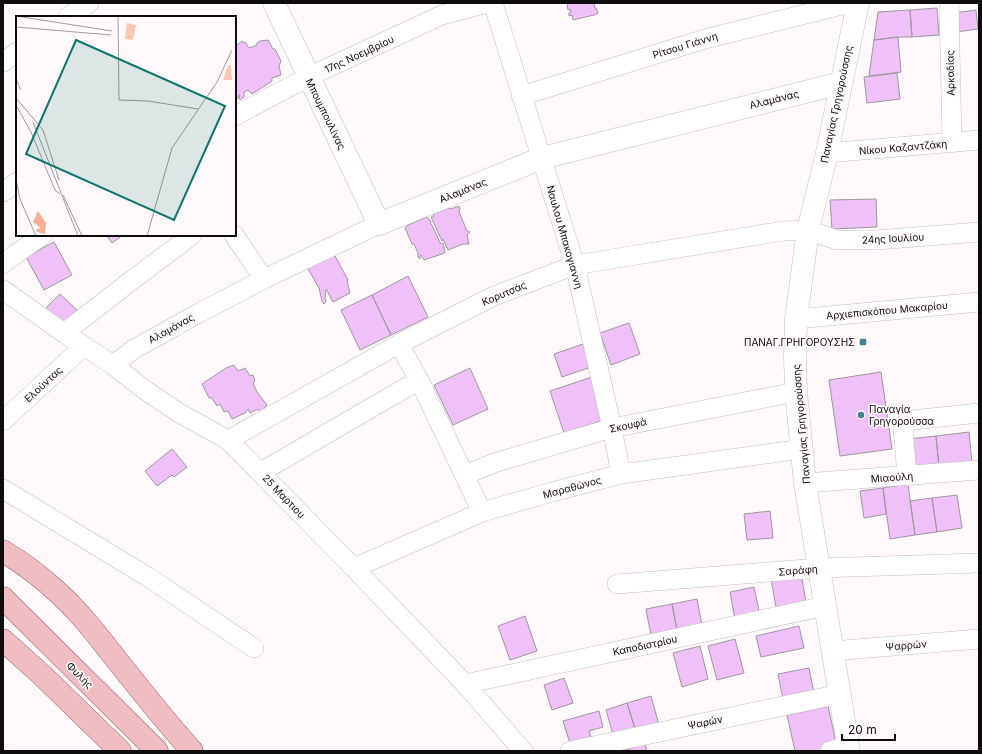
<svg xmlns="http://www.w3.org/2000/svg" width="982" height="754" viewBox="0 0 982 754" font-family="Inter,sans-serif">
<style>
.building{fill:#f0c1f9;stroke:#9c989d}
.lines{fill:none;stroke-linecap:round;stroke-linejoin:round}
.minor-casing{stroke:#c3bdc0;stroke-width:20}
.tertiary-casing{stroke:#c3bdc0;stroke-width:23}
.primary-casing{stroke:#9a6268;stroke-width:23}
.minor{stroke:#fff;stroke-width:19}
.tertiary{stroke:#fff;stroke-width:22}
.primary{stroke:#efbdc2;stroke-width:22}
.poi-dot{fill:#408393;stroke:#fff9fb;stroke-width:1.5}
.labels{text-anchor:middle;stroke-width:3;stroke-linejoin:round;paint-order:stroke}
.street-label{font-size:10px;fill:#0e0c0d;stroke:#fff9fb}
.poi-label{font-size:10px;fill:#0e0c0d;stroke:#fff9fb;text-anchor:end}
.inset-road{fill:none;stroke:#9f9a9c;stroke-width:1}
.view{fill:#0f766e;fill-opacity:0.15;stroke:#0f766e;stroke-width:2}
.inset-edge{fill:none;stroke:#0e0c0d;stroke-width:2}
</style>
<rect width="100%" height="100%" fill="#fff9fb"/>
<!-- building -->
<path class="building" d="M567,3h27l1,5h1l2,5 -4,2 -21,5 -1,-5 -3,1v-3l2,-1 -1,-3 -2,1z
M937,8l2,27 -27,2 -2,-27z
M910,10l2,27h-14l-24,3 4,-28z
M976,10l2,19 -22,3 -2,-19z
M898,37l3,35 -32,4 5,-36z
M268,40l5,9h2l6,12 -2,5 2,9 -9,3v3l-20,13 -4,-4 -4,2v5l-4,3 -1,-2 1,-3h-1l-2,4h-2v-56l2,2 5,-4 2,2 1,-1 4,6 8,-3v-2l3,-2z
M897,73l3,26 -33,4 -3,-26z
M876,199l1,28 -45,2 -2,-29z
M459,206l1,2 -1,4 8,19 3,1 -3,3 2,9h-6l-15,6 -5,-11 -1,2 -11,-24h3l-1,-3 15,-6 3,1z
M427,217l3,3 1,3h-1l2,2 8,18h3l2,9 -3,2 -18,6 -3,-5 -1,1v3l-2,-2v-4l-4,-9h-2l-7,-16 3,-3z
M106,235h17l-11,8z
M54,242l18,33 -28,15 -18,-33z
M334,254l14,26 -1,1 3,12 -17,9 -7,-13 -1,9 1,3 -2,3 -2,-3 -3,-13 -12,-21z
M408,276l20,41 -37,18 -19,-40z
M60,294l18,17 -17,17 -18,-17z
M372,295l19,40 -31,15 -19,-40z
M629,323l11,31 -29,11 -11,-32z
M583,344l8,23 -29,10 -8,-23z
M234,365l4,6 7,-3 5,8 3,-1 2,6 -2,2 4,9 10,13 -3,3 2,4 -4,3 -4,-6 -8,4 -2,-4 -3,4 -13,6 -4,-8 -4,1 -4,-8 -3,2 -5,-8h-3l-7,-14 24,-16z
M470,368l18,41 -35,16 -19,-40z
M881,372l11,77 -52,7 -11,-76z
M592,377l15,42 -43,14 -14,-42z
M969,432l3,31 -33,4 -3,-31z
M936,436l3,31 -27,4 -4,-32z
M172,449l15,18 -13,10 -2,-2 -15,11 -12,-15z
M908,484l7,51 -25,4 -7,-51z
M883,488l3,26 -22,4 -4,-27z
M957,495l5,33 -25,4 -5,-34z
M932,498l5,34 -22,3 -5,-34z
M770,511l3,27 -26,2 -3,-26z
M801,574l6,33 -30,6 -6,-34z
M754,587l6,28 -25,4 -5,-27z
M697,599l5,26 -25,5 -5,-26z
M672,604l5,26 -26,5 -5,-26z
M525,616l12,35 -27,9 -12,-34z
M799,626l5,22 -43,9 -5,-21z
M735,639l9,34 -27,7 -9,-34z
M700,646l8,33 -26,8 -9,-34z
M809,668l5,25 -31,6 -5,-25z
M564,678l9,25 -21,7 -8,-25z
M651,696l8,29 -23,7 -9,-29z
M627,703l9,29 -22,6 -8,-28z
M828,706l9,41 -19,4h-23l-8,-36z
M599,711l4,16 -14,4 3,10 -21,6 -8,-26z
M645,744l2,7h-26z"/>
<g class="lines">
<defs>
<path id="minor" d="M493,3l82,262 37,163 9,46
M949,3l3,140
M68,17l21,-14
M3,62l14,-10
M521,96l184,-57 145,-36
M235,116l73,-39 134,-62 45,-12
M827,153l152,-13
M3,192l14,-10
M234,235l30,44
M3,264l14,-11 26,-18
M3,290l61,43 49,32 32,25 34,23 49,27 126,128 111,116 58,67
M796,319l183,-17
M64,333l63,-49 65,-49
M399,344l20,36 63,132
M113,365l21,-16 65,-36 65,-34 115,-55
M3,421l81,-75
M228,440l171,-96 95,-48 81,-31 208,-34 25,-1 29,10h39l103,-8
M261,472l158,-92
M465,475l29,-12 118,-35 184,-36
M907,476l-4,-48 3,-5 6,-3 67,-7
M805,483l174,-13
M3,489l145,88 106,71
M354,568l128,-56 70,-20 69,-18 181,-25
M617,584l202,-16 160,-5
M832,651l147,-12
M465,684l360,-78
M570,751l270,-57
M830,751l19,-5"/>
<path id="tertiary" d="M274,3l105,221 163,-66 299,-75
M849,751l-44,-268 -9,-91 -1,-35 1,-38 12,-89 19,-77 31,-150"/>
<path id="primary" d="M3,551c18,11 35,23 51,38 27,23 48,53 70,80 22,28 44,55 68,82
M3,598l154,153
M3,640l40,36 77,75"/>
</defs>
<!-- minor casing -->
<use href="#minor" class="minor-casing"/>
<!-- tertiary casing -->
<use href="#tertiary" class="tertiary-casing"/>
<!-- primary casing -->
<use href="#primary" class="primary-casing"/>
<!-- minor -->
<use href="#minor" class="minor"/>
<!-- tertiary -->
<use href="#tertiary" class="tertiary"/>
<!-- primary -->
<use href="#primary" class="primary"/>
</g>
<!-- markers -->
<g class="poi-dot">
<rect x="859" y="338" width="8" height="8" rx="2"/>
<circle cx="861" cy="415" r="4"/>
</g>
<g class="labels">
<!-- street labels -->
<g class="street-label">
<text transform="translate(685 45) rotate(-17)" y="4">Ρίτσου Γιάννη</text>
<text transform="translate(359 54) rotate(-25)" y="4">17ης Νοεμβρίου</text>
<text transform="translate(950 73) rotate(-91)" y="4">Αρκαδίας</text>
<text transform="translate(774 99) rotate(-14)" y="4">Αλαμάνας</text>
<text transform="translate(836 104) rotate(-78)" y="4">Παναγίας Γρηγορούσσης</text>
<text transform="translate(326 114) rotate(64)" y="4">Μπουμπουλίνας</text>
<text transform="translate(903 147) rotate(-5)" y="4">Νίκου Καζαντζάκη</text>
<text transform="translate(463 190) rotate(-22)" y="4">Αλαμάνας</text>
<text transform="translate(565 237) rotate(74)" y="4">Ναυλου Μπακογιαννη</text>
<text transform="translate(893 238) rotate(-3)" y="4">24ης Ιουλίου</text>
<text transform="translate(504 293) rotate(-23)" y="4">Κορυτσάς</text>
<text transform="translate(887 310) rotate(-5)" y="4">Αρχιεπισκόπου Μακαρίου</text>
<text transform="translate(171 328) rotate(-29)" y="4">Αλαμάνας</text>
<text transform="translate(43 384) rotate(-43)" y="4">Ελούντας</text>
<text transform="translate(801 424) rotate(-95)" y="4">Παναγίας Γρηγορούσσης</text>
<text transform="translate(628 425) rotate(-12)" y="4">Σκουφά</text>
<text transform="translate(892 477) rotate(-4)" y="4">Μιαούλη</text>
<text transform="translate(572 487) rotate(-15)" y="4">Μαραθώνος</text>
<text transform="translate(284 496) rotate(46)" y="4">25 Μαρτιου</text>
<text transform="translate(798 570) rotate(-5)" y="4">Σαράφη</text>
<text transform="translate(645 645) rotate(-12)" y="4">Καποδιστρίου</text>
<text transform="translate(906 645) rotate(-5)" y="4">Ψαρρών</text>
<text transform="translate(80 675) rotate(45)" y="4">Φυλής</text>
<text transform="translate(705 722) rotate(-12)" y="4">Ψαρών</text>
</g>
<!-- poi labels -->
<g class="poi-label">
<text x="855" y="346">ΠΑΝΑΓ.ΓΡΗΓΟΡΟΥΣΗΣ</text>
<text x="869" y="413" text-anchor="start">Παναγία<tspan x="869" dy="12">Γρηγορούσσα</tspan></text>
</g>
</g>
<!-- overview -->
<g transform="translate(16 16)">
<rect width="220" height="220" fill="#fff9fb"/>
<path d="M111,7l9,2 -3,15 -8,-1zM215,49l1,15h-9l5,-14z" fill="#fdc6b3"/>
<path d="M22,195l8,12 -1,11 -8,-2 -1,-3 5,-1 -8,-6z" fill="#f6af96"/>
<path class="inset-road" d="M0,0l96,15M102,0l1,84 29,1 50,8M0,11l95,8M0,63l5,11M0,82l27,32 16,50M0,89l15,27 24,58 5,4M17,106l45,114M0,163l4,20 16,37M47,179l19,41M131,220l25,-88 45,-66 15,-32"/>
<path class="view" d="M60,24l149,66 -51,114 -148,-66z"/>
<rect width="220" height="220" class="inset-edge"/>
</g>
<!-- border -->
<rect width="982" height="754" fill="none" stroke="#0e0c0d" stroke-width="8"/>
<!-- scale -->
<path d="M842 734v6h53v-6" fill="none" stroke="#0e0c0d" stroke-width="2"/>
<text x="848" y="734" font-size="12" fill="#0e0c0d" stroke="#fff9fb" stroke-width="3" paint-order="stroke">20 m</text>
</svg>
